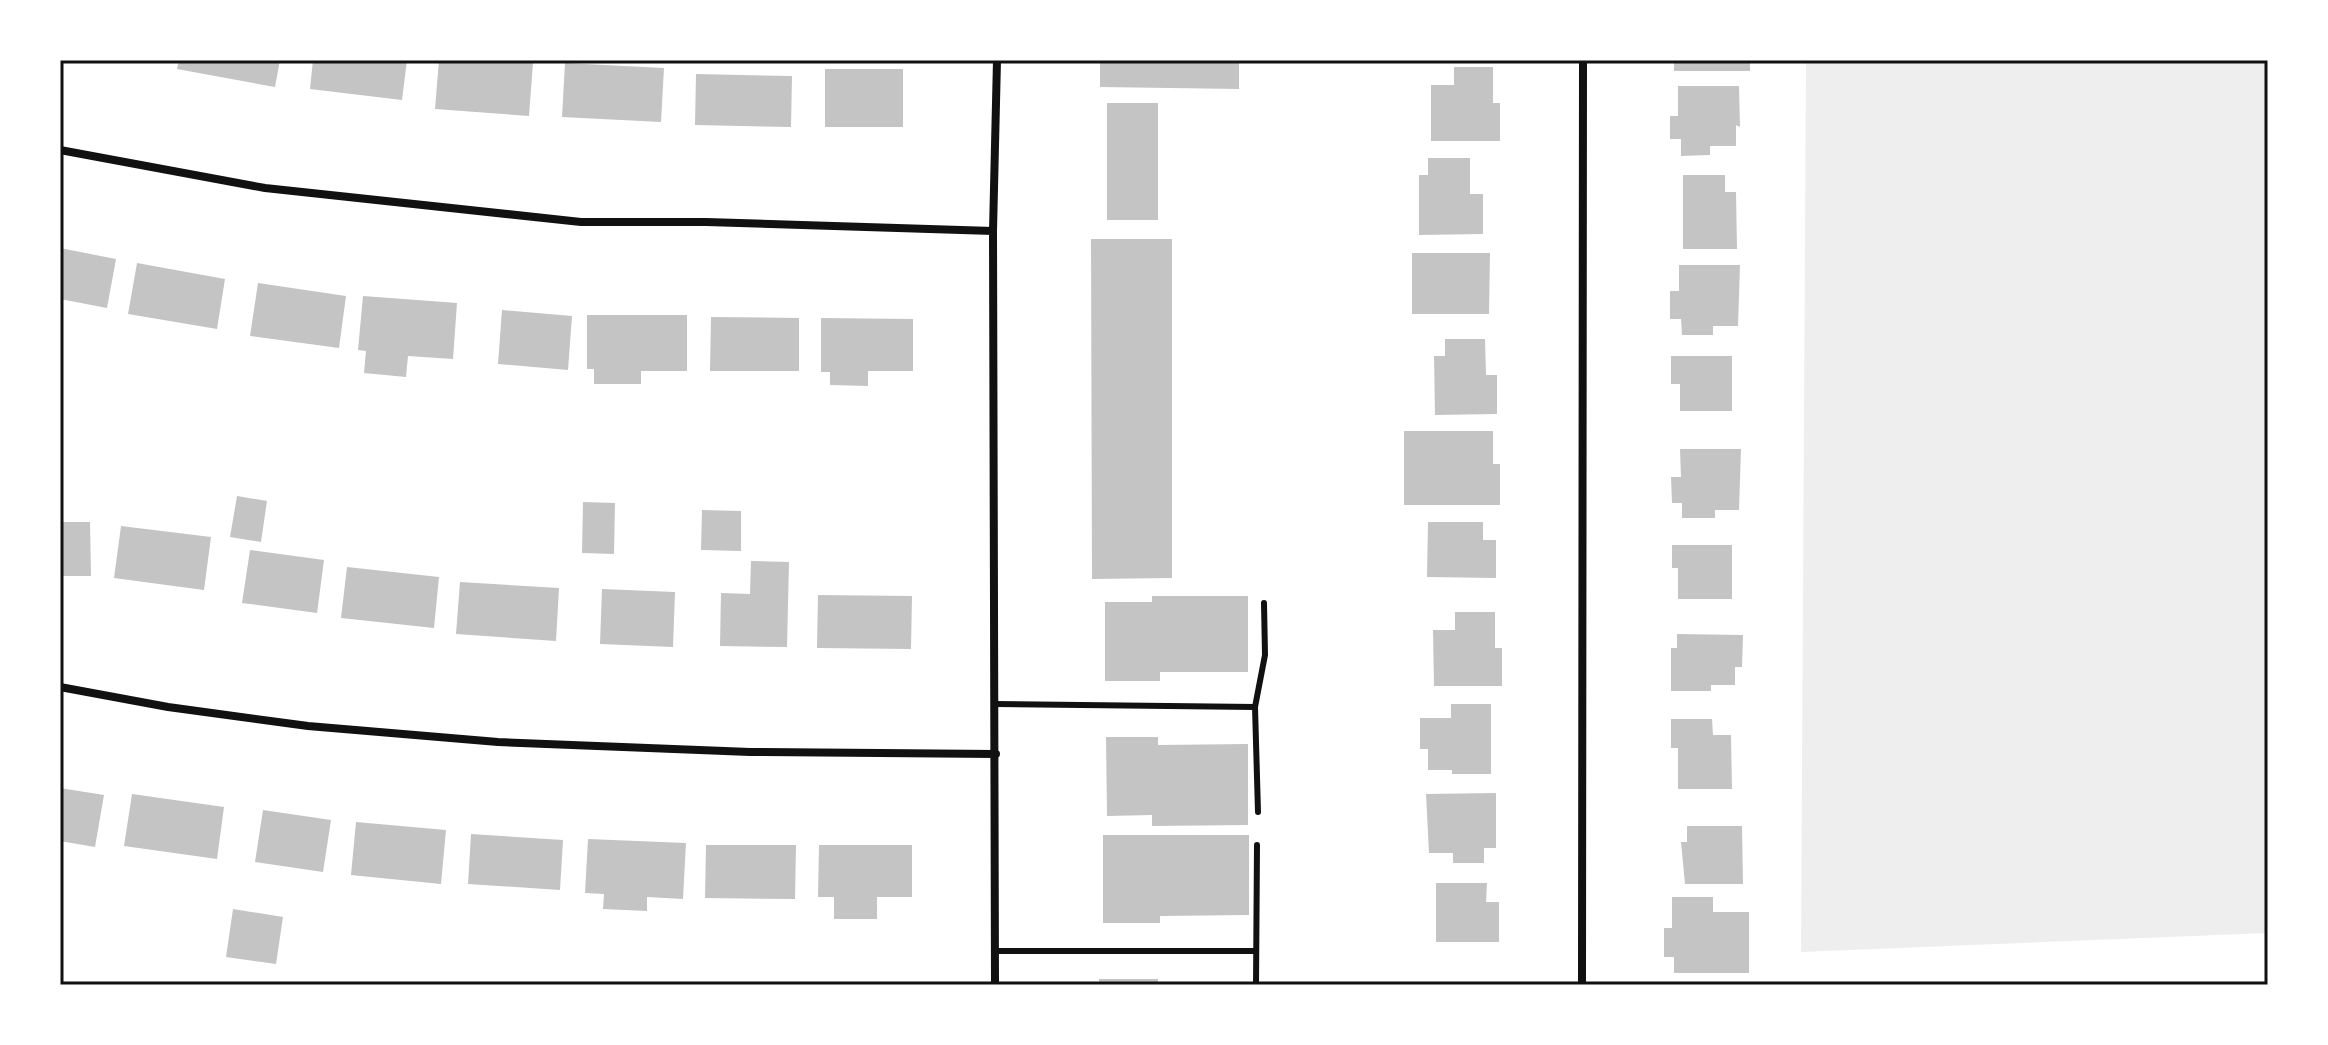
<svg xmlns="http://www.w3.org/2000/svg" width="2328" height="1045" viewBox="0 0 2328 1045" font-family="'DejaVu Sans',sans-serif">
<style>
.green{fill:#eee}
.building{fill:#c4c4c4}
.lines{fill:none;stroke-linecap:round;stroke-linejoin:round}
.service{stroke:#111;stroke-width:6}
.minor{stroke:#111;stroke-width:8}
.neatline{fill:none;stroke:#111;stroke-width:3}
</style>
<rect width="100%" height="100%" fill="#fff"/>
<!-- green -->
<path class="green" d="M1806,60h462v873l-467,19z"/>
<!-- building -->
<path class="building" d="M179,60h101l-5,27 -98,-18z
M313,60h94l-5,40 -92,-11z
M439,60l94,3 -4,53 -94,-7z
M1100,60h139v29l-139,-2z
M1674,60h76v11h-76z
M565,63l99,5 -3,54 -99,-5z
M1454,67h39v36h7v38h-69v-56h23z
M825,69h78v58h-78z
M696,74l96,2 -1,51 -96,-2z
M1678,86h61l1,41 -4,-2v21h-26v9l-29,1v-17h-11v-23h8z
M1107,103h51v117h-51z
M1428,158h42v36h13v40l-64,1v-60h9z
M1683,175h42v17h11l1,57h-54z
M1091,239h81v339l-80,1z
M60,248l56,11 -9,49 -47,-9z
M1412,253h78l-1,61h-77z
M137,263l88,16 -8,50 -89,-15z
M1679,265h61l-2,61h-25v9h-31l-1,-16h-11v-28h9z
M258,283l88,13 -7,52 -89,-12z
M363,296l94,7 -4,56 -45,-3 -2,21 -42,-4 2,-22 -8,-1z
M502,310l70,6 -4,54 -70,-6z
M587,315h100v56h-46v13h-47v-15h-7z
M711,317l88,1v53h-89z
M821,318l92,1v52h-45v15l-38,-1v-13h-9z
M1445,339h40l1,36h11v39l-62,1 -1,-59h11z
M1671,356h61v55h-52v-27h-9z
M1404,431h89v33h7v41h-96z
M1680,449h61l-2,61h-24v8h-33v-15h-10l-1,-26h10z
M237,496l30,5 -6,41 -31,-5z
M583,502l32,1 -1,51 -32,-1z
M702,510l39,1v40l-40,-1z
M60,522h30l1,54h-31z
M1428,522h55v18h13v38l-69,-1z
M121,526l90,11 -7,53 -90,-12z
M1672,545h60v54h-54v-31h-6z
M250,550l74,10 -7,53 -75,-10z
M751,561l38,1 -2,85 -67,-1 1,-53 29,1z
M347,567l92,10 -5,51 -93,-10z
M460,582l99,6 -3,53 -100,-7z
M602,589l73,3 -2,55 -73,-3z
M818,595l94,1 -1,53 -94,-1z
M1152,596h96v76h-88v9h-55v-79h47z
M1455,612h40v36h7v38h-68l-1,-56h22z
M1677,634l66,1 -1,32h-7v18h-24v6h-40v-43h6z
M1451,704h40v70h-39v-4h-24v-21h-8v-31h31z
M1671,719h41l1,16h18l1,54h-54v-41h-7z
M1106,737h52v8l90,-1v81l-96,1v-11l-45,1z
M60,788l44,7 -9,52 -35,-6z
M1496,793v55h-12v15h-31v-10h-24l-3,-59z
M132,794l92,13 -7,52 -93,-13z
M263,810l68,10 -8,52 -68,-10z
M356,822l90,8 -5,54 -90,-9z
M1687,826h55l1,58h-58l-4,-42h6z
M471,834l92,6 -3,50 -92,-6z
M1103,835h146v80l-89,1v7h-57z
M588,839l98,4 -3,56 -36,-2v14l-44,-2 1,-15 -19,-1z
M706,845h90l-1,54 -90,-1z
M819,845h93v52h-35v22h-43v-22h-16z
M1436,883h51l-1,19h13v40h-63z
M1672,897h41v15h36v61h-75v-16h-10v-29h8z
M233,909l50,8 -7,47 -50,-7z
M1099,979h59v6h-59z"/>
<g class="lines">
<!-- service -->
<path class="service" d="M996,704l259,3 3,105
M1255,707l10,-52 -1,-52
M995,951h261
M1256,985l1,-140"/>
<!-- minor -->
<path class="minor" d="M60,150l205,38 316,34h125l287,9
M60,687l108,20 140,19 190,16 252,10 246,2
M995,985l-2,-754 4,-171
M1582,985l1,-925"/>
</g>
<!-- border -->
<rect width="2328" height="1045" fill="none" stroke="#ffffff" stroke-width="124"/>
<rect x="62" y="62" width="2204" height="921" class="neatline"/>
</svg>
